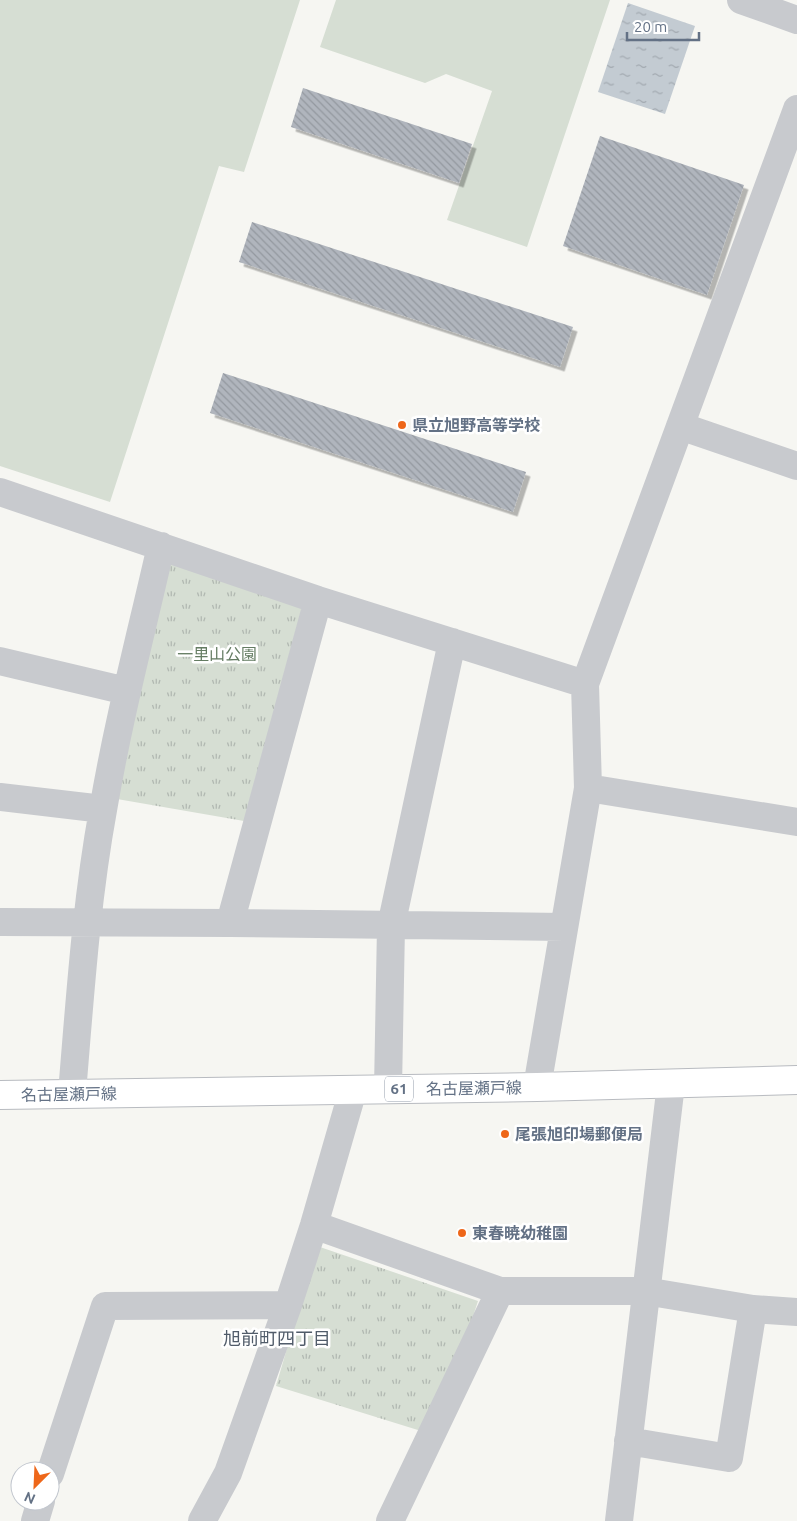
<svg xmlns="http://www.w3.org/2000/svg" width="797" height="1521" viewBox="0 0 797 1521" font-family="Ubuntu,'Noto Sans JP',sans-serif">
<style>
.park{fill:url(#park-tufts)}
.garden{fill:#d6ded3}
.water{fill:url(#water-ripples)}
.building{fill:url(#building-back-hatch);filter:url(#shadow)}
.lines{fill:none;stroke-linecap:round;stroke-linejoin:round}
.major-casing{stroke:#b8bbc0;stroke-width:30}
.minor{stroke:#c8cace;stroke-width:28}
.major{stroke:#fff;stroke-width:28}
.poi-dot{fill:#ee671a;stroke:#fff;stroke-width:2}
.labels{text-anchor:middle;stroke-width:5;stroke-linejoin:round;paint-order:stroke}
.shield{fill:#fff;stroke:#929caa;stroke-width:1}
.shield-label{font-size:15px;font-weight:bold;fill:#637185}
.poi-label{font-size:16px;font-weight:bold;fill:#637185;stroke:#fff;text-anchor:start}
.park-label{font-size:16px;fill:#647c62;stroke:#fff}
.street-label{font-size:16px;fill:#637185;stroke:#fff}
.neighbourhood-label{font-size:18px;fill:#515c6a;stroke:#fff}
</style>
<defs>
<pattern id="park-tufts" width="24" height="20" patternUnits="userSpaceOnUse" patternTransform="scale(1.25)"><rect width="24" height="20" fill="#d6ded3"/><path d="M3 7l-1-3M5 7V3M7 7l1-3M15 17l-1-3M17 17v-4M19 17l1-3" fill="none" stroke="#b1b8b1"/></pattern>
<pattern id="water-ripples" width="26" height="14" patternUnits="userSpaceOnUse" patternTransform="scale(1.25)"><rect width="26" height="14" fill="#c3cbd2"/><path d="M2 4q2-2 4 0t4 0M15 11q2-2 4 0t4 0" fill="none" stroke="#a2a9b0"/></pattern>
<pattern id="building-back-hatch" width="6" height="6" patternUnits="userSpaceOnUse" patternTransform="scale(1.25)"><rect width="6" height="6" fill="#b0b5bd"/><path d="M-1 5l2 2M0 0l6 6M5-1l2 2" fill="none" stroke="#93989f"/></pattern>
<filter id="shadow"><feDropShadow dx="4.5" dy="4.5" stdDeviation="0" flood-color="#0004"/></filter>
</defs>
<rect width="100%" height="100%" fill="#f6f6f2"/>
<!-- park -->
<path class="park" d="M166,559l137,45 -59,217 -127,-22z
M317,1246l161,55 -44,134 -158,-49z"/>
<!-- garden -->
<path class="garden" d="M0,0h300l-56,172 -25,-6 -109,336 -110,-36z
M336,0h274l-83,247 -80,-27 45,-129 -46,-17 -21,9 -105,-36z"/>
<!-- water -->
<path class="water" d="M628,3l67,23 -30,88 -67,-22z"/>
<!-- building -->
<path class="building" d="M303,88l169,56 -13,39 -168,-56z
M600,136l144,49 -37,110 -144,-49z
M252,222l321,105 -13,40 -321,-105z
M223,373l303,99 -13,40 -303,-99z"/>
<g class="lines">
<defs>
<path id="major" d="M0,1095l537,-8 260,-7"/>
</defs>
<!-- major casing -->
<use href="#major" class="major-casing"/>
<!-- minor -->
<path class="minor" d="M741,0l56,20
M680,426l117,40
M0,492l318,108 267,84
M0,661l127,30
M588,788l209,34
M0,797l103,12
M0,922l230,1 334,4
M230,923l88,-323
M537,1087l51,-299 -3,-104 212,-575
M388,1089l3,-163 61,-284
M72,1093c8,-95 14,-190 31,-283 15,-89 38,-176 58,-264
M314,1225l186,66h145l108,18 44,3
M628,1441l101,17 24,-149
M50,1474l55,-168 183,-1
M35,1521l6,-20
M202,1521l26,-48 60,-168 26,-80 39,-135
M390,1521l110,-230
M619,1521l52,-437"/>
<!-- major -->
<use href="#major" class="major"/>
</g>
<!-- markers -->
<g class="poi-dot">
<circle cx="402" cy="425" r="5"/>
<circle cx="505" cy="1134" r="5"/>
<circle cx="462" cy="1233" r="5"/>
</g>
<g class="labels">
<!-- shield labels -->
<rect class="shield" x="385" y="1076.5" width="28" height="25" rx="4"/>
<g class="shield-label">
<text x="399" y="1094">61</text>
</g>
<!-- poi labels -->
<g class="poi-label">
<text x="412" y="431">県立旭野高等学校</text>
<text x="515" y="1140">尾張旭印場郵便局</text>
<text x="472" y="1239">東春暁幼稚園</text>
</g>
<!-- park labels -->
<g class="park-label">
<text x="217" y="660">一里山公園</text>
</g>
<!-- street labels -->
<g class="street-label">
<text transform="translate(474 1088) rotate(-1)" y="6">名古屋瀬戸線</text>
<text transform="translate(69 1094) rotate(-1)" y="6">名古屋瀬戸線</text>
</g>
<!-- neighbourhood labels -->
<g class="neighbourhood-label">
<text x="277" y="1345">旭前町四丁目</text>
</g>
</g>
<!-- north arrow -->
<g transform="translate(35 1486) rotate(204)"><circle r="24" fill="#ffffff" stroke="#c1c6ce"/>
<path d="M0-4L9 19L0 12L-9 19Z" fill="#ee671a"/>
<text y="-8" font-size="14" font-weight="bold" text-anchor="middle" fill="#637185">N</text>
</g>
<!-- scale -->
<path d="M627 32v8h72v-8" fill="none" stroke="#637185" stroke-width="2.5"/>
<text x="634" y="32" font-size="15" fill="#637185" stroke="#ffffff" stroke-width="4" paint-order="stroke">20 m</text>
</svg>
